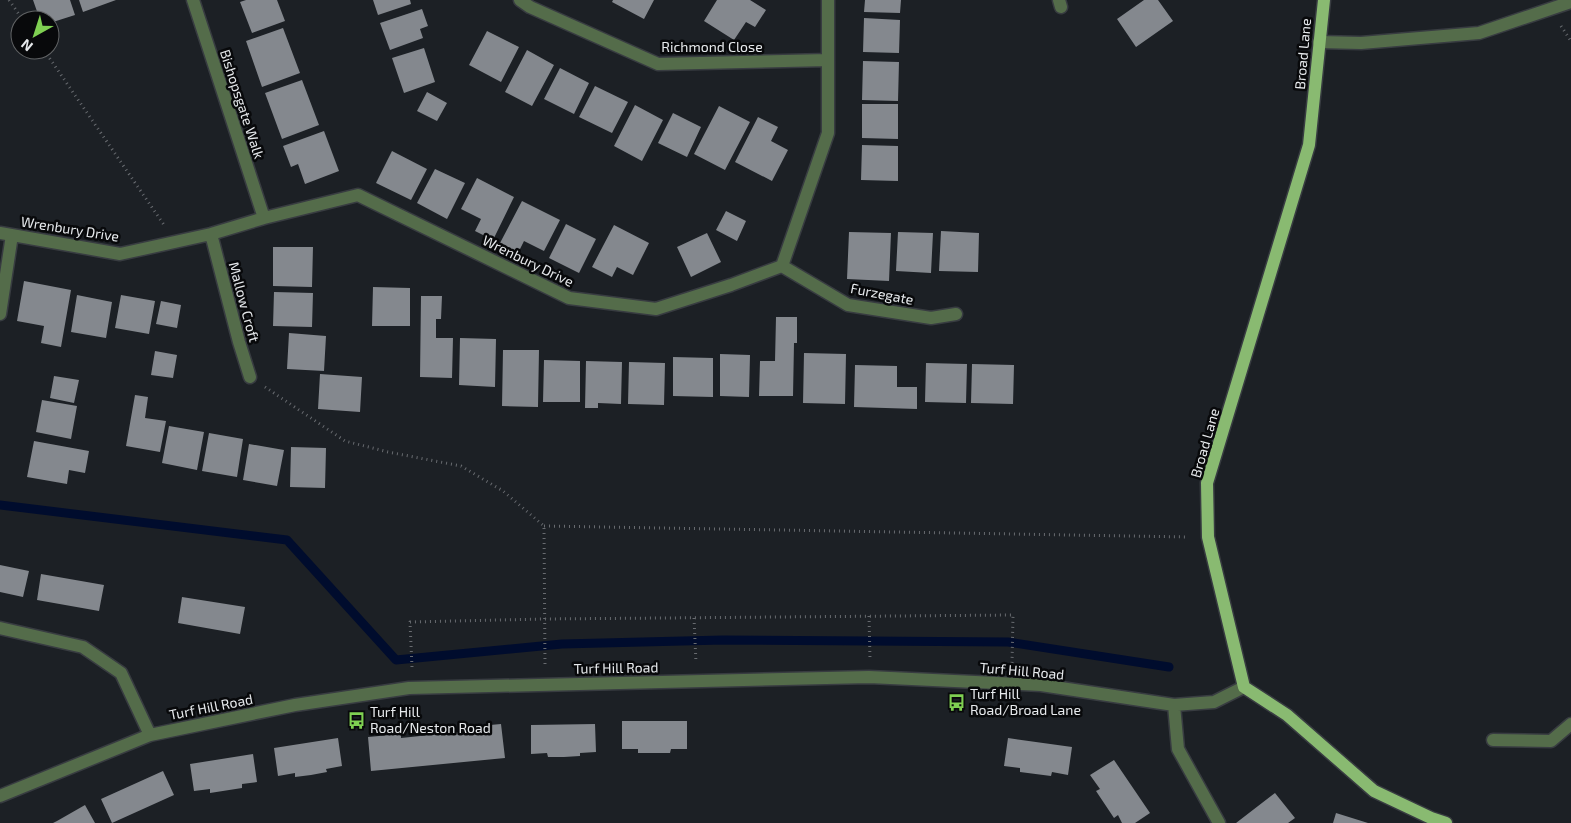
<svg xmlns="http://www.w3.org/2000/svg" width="1571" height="823" viewBox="0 0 1571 823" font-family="'Exo 2',sans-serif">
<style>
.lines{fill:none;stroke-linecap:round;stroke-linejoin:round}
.stream{stroke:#000c2d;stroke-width:9}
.building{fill:#84888e}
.minor-casing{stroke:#383c41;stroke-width:15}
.major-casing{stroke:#383c41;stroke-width:15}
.path{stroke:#686b70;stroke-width:3;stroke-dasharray:1 4;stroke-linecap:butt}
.minor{stroke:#546c4a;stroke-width:12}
.major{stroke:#89ba71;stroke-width:12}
.labels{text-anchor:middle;stroke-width:5;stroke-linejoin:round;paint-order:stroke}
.street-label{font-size:14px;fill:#e7eaed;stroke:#08090b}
.poi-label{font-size:14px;fill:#e7eaed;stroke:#08090b;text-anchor:start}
</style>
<rect width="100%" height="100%" fill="#1c2025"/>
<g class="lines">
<!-- stream -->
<path class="stream" d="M0,505l287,35 109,120 166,-16 161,-4 285,2 161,25"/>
</g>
<!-- building -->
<path class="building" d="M33,0h37l5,15 -22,7v-1l-3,1v-2h-10z
M79,0h37l-33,12z
M246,0h31l8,21 -33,12 -12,-31z
M373,0h37l1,4 -33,11z
M613,0h41l-10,19 -32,-17z
M717,0h33l16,10 -11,17 -9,-5 -12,18 -30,-19z
M865,0h36l-1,13 -36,-1z
M1144,0h14l15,21 -37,26 -19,-28z
M422,9l6,17 -8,3 3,9 -33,12 -10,-27z
M864,18l36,2 -1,33 -36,-1z
M283,28l17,45 -38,14 -16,-46z
M487,31l32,16 -18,35 -32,-17z
M424,48l11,34 -31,11 -12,-35z
M527,50l27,15 -22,41 -27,-14z
M863,61l36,1 -1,39 -36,-1z
M560,68l29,15 -15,31 -30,-15z
M302,80l17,45 -37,14 -17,-46z
M595,86l33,16 -16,31 -33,-16z
M427,92l20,11 -10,18 -20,-10z
M862,104h36v35l-36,-1z
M635,105l28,15 -21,41 -28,-15z
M719,106l31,16 -25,48 -31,-16z
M673,113l28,14 -14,30 -29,-14z
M758,117l20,10 -7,14 17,9 -16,31 -37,-19z
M324,131l15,40 -34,13 -7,-20 -7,3 -8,-21z
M862,145l36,1v35l-37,-1z
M392,151l35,18 -16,31 -35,-17z
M435,169l30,14 -18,36 -30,-16z
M477,178l37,19 -21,43 -18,-9 6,-12 -20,-10z
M522,201l38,19 -16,31 -20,-10 -6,12 -18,-10z
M726,211l20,10 -9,20 -21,-11z
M566,224l30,15 -17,34 -30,-15z
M614,225l35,18 -16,32 -16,-8 -5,10 -20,-10z
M941,231l38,2 -1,39 -39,-1z
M849,232l42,1 -2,48 -42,-2z
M898,232l35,1 -2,40 -35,-2z
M707,233l14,29 -30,15 -14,-30z
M273,247h40l-1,40 -39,-1z
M24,281l47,9 -10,57 -20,-4 3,-17 -27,-5z
M373,287l37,1v38h-38z
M274,292l39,1 -1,34 -39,-1z
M77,295l35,7 -6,36 -35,-6z
M121,295l34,6 -6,33 -34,-6z
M421,296h21l-1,23h-5v19h17l-1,40 -32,-1z
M161,301l20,4 -4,23 -21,-4z
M776,317h21v26h-3l-1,53h-34l1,-35h15z
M289,333l37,3 -2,35 -37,-2z
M460,338l36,1 -1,48 -36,-2z
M503,350h36l-1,57 -36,-1z
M155,351l22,4 -4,23 -22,-3z
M804,353l42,1 -1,50 -42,-1z
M720,354l30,1 -1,42 -29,-1z
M673,357l40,1v39l-40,-1z
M544,360l36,1v41h-37z
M586,361l36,1 -1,42 -23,-1v5h-13z
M629,362l36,1 -1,42 -36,-1z
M926,363l41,1 -1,39 -41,-1z
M972,364l42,1 -1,39 -42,-1z
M855,365l42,1v21h20v22l-63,-2z
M320,374l42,3 -2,35 -42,-3z
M54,376l25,4 -5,23 -24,-5z
M135,395l13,2 -3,21 21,3 -6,31 -34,-6z
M42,400l35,6 -6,33 -35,-7z
M169,426l35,6 -7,38 -35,-7z
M209,433l34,6 -6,38 -35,-6z
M34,441l55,10 -4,22 -16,-3 -2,14 -40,-7z
M249,444l35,6 -7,36 -34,-6z
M291,447l35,1 -1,40 -35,-1z
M0,565l29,6 -6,26 -23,-5z
M41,574l63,11 -5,26 -62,-11z
M182,597l63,10 -5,27 -62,-11z
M622,721h65v28h-16l-1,4h-32v-4h-16z
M501,724l4,34 -134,13 -3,-34 33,-3v4l67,-7v-4z
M595,724l1,28 -16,1v3l-16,1h-16l-1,-4 -16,1v-29z
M338,738l4,28 -16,3 1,3 -16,3 -16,2v-4l-17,3 -4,-28z
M1008,738l64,9 -4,28 -16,-3 -1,4 -31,-4v-4l-16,-2z
M253,754l4,28 -15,2v4l-32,5v-4l-16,2 -4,-27z
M1114,760l36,53 -15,10h-13l-4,-8 -4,3 -18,-27 4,-2 -10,-14z
M163,771l11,24 -62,28 -11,-24z
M1275,793l20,25 -7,5h-52z
M85,805l10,18h-42l4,-2z
M1336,813l32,10h-35z"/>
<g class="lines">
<defs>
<path id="minor" d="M193,0l71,218
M520,0l10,7 128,57 170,-4
M1059,0l2,7
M1319,42l42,1 118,-10 92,-31
M0,233l120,21 91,-20 53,-16 94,-23 211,103 87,11 75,-24 51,-19 46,-133v-133
M211,234l28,108 11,35
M782,266l66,39 83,13 25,-4
M0,314l12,-79
M0,628l83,19 38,26 29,62
M1174,705l4,44 41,74
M1493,740l58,1 20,-17
M0,796l150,-61 145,-30 114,-17 460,-11 172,8 133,20 40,-3 30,-15"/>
<path id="major" d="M1324,0l-15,145 -102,338 1,54 36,150 43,28 87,76 57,27 15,5"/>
</defs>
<!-- minor casing -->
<use href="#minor" class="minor-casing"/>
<!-- major casing -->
<use href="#major" class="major-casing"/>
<!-- path -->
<path class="path" d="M9,0l14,20
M1561,26l10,15
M44,50l120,175
M265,387l80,54 43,11 73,14 42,25 41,35 1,139
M544,526l644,11
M869,616l1,43
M694,618l2,45
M412,667l-2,-45 135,-3 468,-4 -1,48"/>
<!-- minor -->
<use href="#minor" class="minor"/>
<!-- major -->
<use href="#major" class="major"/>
</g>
<!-- icons -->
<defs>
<symbol id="bus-bare" viewBox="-9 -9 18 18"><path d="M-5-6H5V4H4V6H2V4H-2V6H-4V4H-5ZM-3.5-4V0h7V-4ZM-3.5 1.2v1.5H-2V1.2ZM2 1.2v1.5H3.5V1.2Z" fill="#7fd052" stroke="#08090b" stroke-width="2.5" paint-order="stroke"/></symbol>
</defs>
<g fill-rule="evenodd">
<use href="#bus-bare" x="944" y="690" width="25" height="25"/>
<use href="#bus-bare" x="344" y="708" width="25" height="25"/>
</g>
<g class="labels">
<!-- street labels -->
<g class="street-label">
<text x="712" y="52">Richmond Close</text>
<text transform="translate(1303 54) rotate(-85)" y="5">Broad Lane</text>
<text transform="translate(242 104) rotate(72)" y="5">Bishopsgate Walk</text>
<text transform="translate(70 229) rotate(9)" y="5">Wrenbury Drive</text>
<text transform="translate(528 261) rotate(26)" y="5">Wrenbury Drive</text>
<text transform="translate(882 294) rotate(11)" y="5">Furzegate</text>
<text transform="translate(244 302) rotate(75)" y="5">Mallow Croft</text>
<text transform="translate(1205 443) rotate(-74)" y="5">Broad Lane</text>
<text transform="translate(616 668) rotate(-1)" y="5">Turf Hill Road</text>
<text transform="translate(1022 671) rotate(5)" y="5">Turf Hill Road</text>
<text transform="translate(211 707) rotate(-11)" y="5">Turf Hill Road</text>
</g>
<!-- poi labels -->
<g class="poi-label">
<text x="970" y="699">Turf Hill<tspan x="970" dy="16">Road/Broad Lane</tspan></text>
<text x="370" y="717">Turf Hill<tspan x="370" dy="16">Road/Neston Road</tspan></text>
</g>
</g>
<!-- north arrow -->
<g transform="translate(35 35) rotate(219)"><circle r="24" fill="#08090b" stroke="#616365"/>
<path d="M0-4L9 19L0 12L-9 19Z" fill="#7fd052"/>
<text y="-8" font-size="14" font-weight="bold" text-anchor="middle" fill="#e7eaed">N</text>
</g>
</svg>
